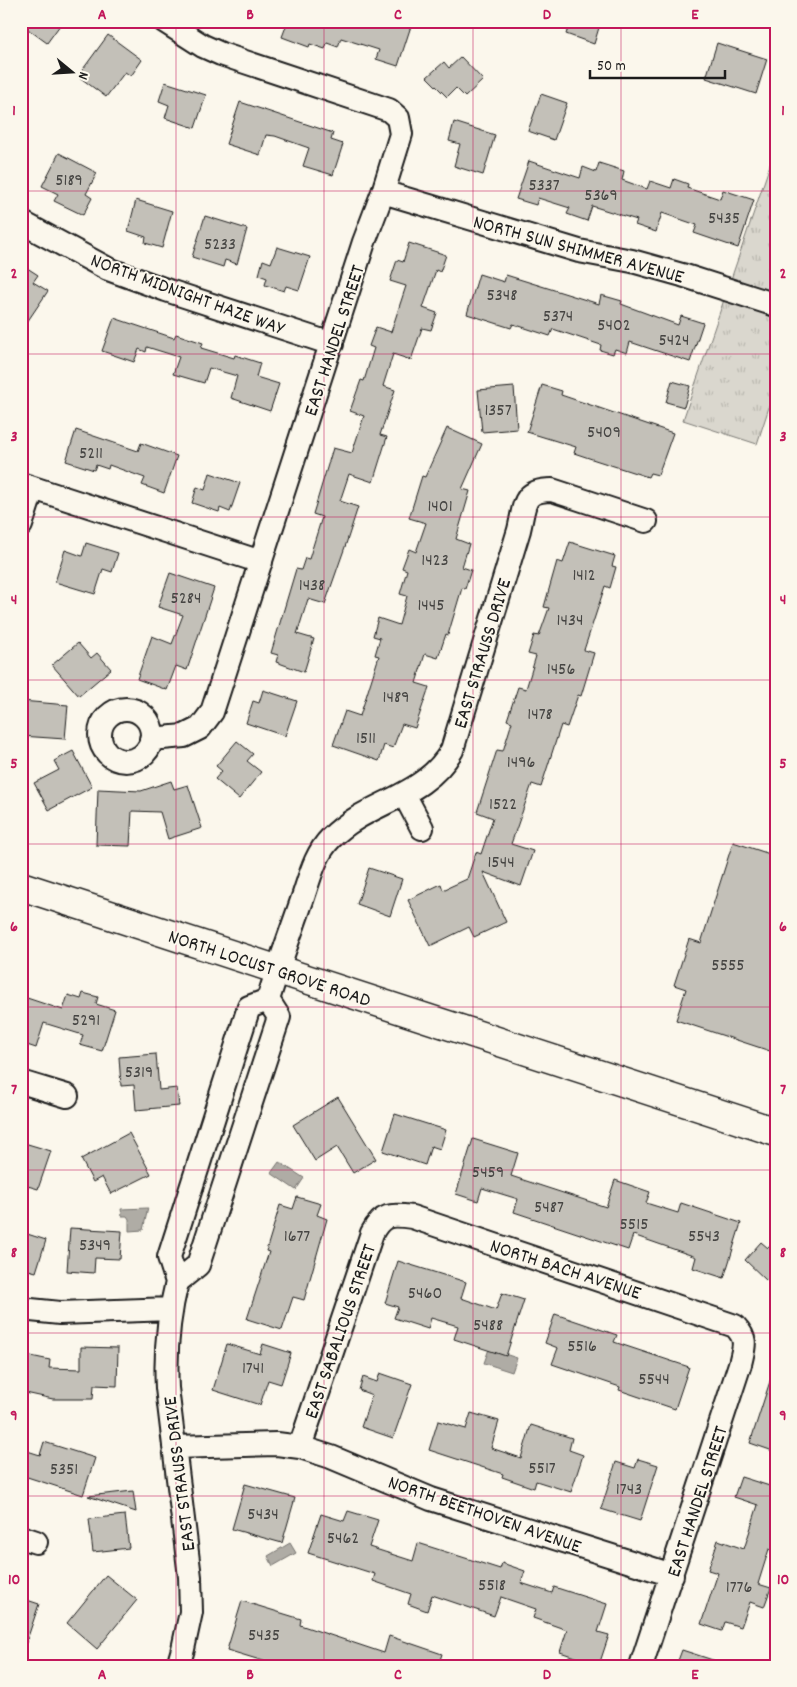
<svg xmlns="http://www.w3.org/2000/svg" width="797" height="1687" viewBox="0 0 797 1687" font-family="Dekko,sans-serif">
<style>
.grass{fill:url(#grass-tufts);stroke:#7b7a75}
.water{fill:#afaca5;stroke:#74726e}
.building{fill:#c3c0b8;stroke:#1c1c1c}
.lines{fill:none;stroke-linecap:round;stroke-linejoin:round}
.minor-casing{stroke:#1c1c1c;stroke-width:26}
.major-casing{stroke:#1c1c1c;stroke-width:31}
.minor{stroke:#fbf7ec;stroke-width:22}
.major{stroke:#fbf7ec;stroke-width:28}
.grid{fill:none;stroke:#c2185b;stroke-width:1;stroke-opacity:0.55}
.labels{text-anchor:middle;stroke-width:4;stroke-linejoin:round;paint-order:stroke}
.number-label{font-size:18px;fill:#464543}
.street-label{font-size:20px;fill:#1c1c1c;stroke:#fbf7ec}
.neatline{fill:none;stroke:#c2185b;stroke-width:2}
.grid-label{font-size:16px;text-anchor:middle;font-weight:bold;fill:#c2185b}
</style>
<defs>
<pattern id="grass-tufts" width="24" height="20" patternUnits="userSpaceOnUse" patternTransform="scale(1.25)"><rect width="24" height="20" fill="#dad7ce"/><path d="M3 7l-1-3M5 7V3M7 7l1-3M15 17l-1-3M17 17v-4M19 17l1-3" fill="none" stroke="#bab8b0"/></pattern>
</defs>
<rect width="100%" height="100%" fill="#fbf7ec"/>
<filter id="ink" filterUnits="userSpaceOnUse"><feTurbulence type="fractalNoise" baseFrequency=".02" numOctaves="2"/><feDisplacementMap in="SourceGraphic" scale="10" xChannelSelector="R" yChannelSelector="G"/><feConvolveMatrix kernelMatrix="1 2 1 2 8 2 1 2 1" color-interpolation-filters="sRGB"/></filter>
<g filter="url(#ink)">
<!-- grass -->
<path class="grass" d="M772,159l4,1v226l-19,58 -74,-24z"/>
<!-- water -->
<path class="water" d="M279,1162l25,16 -8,12 -25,-17z
M148,1208l-5,22 -14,1v-12l-2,-3h-5l-1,-7z
M489,1349l28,9 -5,14 -28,-9z
M290,1543l6,10 -23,13 -5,-10z"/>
<!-- building -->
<path class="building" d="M21,21h42l-16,22 -26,-19z
M288,21h108l15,5 -13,40 -22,-7 3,-9 -38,-12 -3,9 -11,-4 -2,6 -15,-5 -1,3 -27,-10z
M571,21h30l-7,23 -28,-10z
M108,35l34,25 -11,16 -6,-4 -19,25 -28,-21z
M717,43l50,16 -11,35 -50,-16z
M461,57l22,23 -18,17 -9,-9 -9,9 -20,-20 17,-15 5,6z
M165,82l41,13 -11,33 -30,-10 4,-13 -10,-4z
M541,94l26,9 -13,37 -26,-9z
M240,102l93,31 -2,7 12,4 -10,31 -30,-9 6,-18 -34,-12 -9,-1 -6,20 -34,-11z
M454,122l41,13 -12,40 -29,-9 6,-22 -11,-3z
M59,153l38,20 -11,21 6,4 -9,17 -29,-14 4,-7 -16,-8z
M529,161l51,17 3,-11 13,5 3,-9 25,8 -2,9 25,9 3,-8 21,7 3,-9 14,5 -1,4 33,11 3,-9 31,10 -16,48 -44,-15 3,-8 -35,-12 -6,19 -21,-7 2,-5 -45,-14 -5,15 -20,-7 3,-6 -32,-10 -2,7 -20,-6z
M136,200l36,11 -10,37 -17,-5 1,-6 -18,-6z
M205,216l42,13 -10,35 -12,-4 -2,7 -31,-10z
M409,243l37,12 -6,17 -4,-2 -13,38 14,5 -6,17 -9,-2 -11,32 -18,-6 -10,32 12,4 -15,45 7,2 -14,45 -24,-8 -9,27 18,6 -12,37 -21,60 -17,-5 -11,35 17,5 -10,33 -28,-10 2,-7 -7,-2 25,-84 5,1 4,-12 4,1 13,-42 -9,-3 20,-66 19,5 12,-37 -14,-5 11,-31 3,1 10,-33 -5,-2 7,-19 15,5 15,-46 -16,-5 7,-21 6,2z
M277,247l33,10 -11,33 -13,-4 -2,5 -19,-6 2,-7 -8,-3 4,-15 8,3z
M21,264l17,11 -5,7 15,9 -27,40z
M479,274l25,8 2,-7 93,29 2,-9 21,6 -1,3 57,21 3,-9 22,7 -13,39 -60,-20 -3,11 -12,-4 -2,5 -13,-4 1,-5 -48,-16 -3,7 -37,-12 -2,4 -44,-14z
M114,318l60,20 2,-4 27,9 -2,5 33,10 1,-3 25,8 -4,14 23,7 -9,27 -39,-13 6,-22 -28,-8 -5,15 -31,-9 6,-17 -32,-10 -1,5 -7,-3 -5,13 -32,-11z
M672,381l18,5 -6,21 -18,-5z
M542,385l20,6 -1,4 112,38 -15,42 -8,-2 -2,4 -53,-17 -21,-7 2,-6 -49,-15z
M514,387l3,42 -35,3 -4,-42z
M447,428l35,16 -20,45 8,2 -14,48 13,5 -7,23 9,3 -6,19 -3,-1 -14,47 -2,-1 -8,24 -13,-4 -9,29 13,4 -14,41 -13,-4 -9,24 -9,-3 -5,16 -46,-16 12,-34 15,5 19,-60 -4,-1 5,-17 -7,-2 5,-18 21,7 8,-29 -7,-2 7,-24 -5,-2 7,-19 7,3 10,-29 -17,-5 13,-42 3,1z
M76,430l62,21 3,-8 36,13 -13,37 -22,-8 3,-7 -36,-13 -1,4 -12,-4 -2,5 -28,-9z
M210,473l30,10 -10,29 -10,-4 -1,4 -27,-9 5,-16 8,3z
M570,542l45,14 -3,10 4,1 -6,21 -5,-2 -21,64 10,3 -13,43 -3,-1 -11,32 -6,-2 -20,62 -9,-3 -21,60 22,7 -12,35 -38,-14 23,50 -32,15 -5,-10 -39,19 -22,-46 33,-16 2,6 24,-11 9,-27 5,2 12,-36 -16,-6 20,-62 6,1 9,-29 -5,-2 11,-33 8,2 10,-33 -8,-2 6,-19 5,1 10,-28 -5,-1 13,-46 6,2z
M86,543l32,10 -6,19 -9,-3 -8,25 -40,-12 10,-32 17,6z
M170,573l44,15 -27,82 -11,-4 -9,24 -30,-11 15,-43 20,8 11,-29 -25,-8z
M78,643l13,15 6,-5 14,16 -32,27 -27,-31z
M263,690l34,11 -12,35 -39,-13 7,-22 6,2z
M21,701l47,4 -3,34 -44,-3z
M237,741l16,13 -6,7 14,11 -22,27 -24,-20 7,-8 -6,-5z
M73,751l19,36 -43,23 -15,-27 25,-13 -5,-9z
M171,781l3,8 14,-4 14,43 -34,11 -8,-27 -28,-1 -2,35 -34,-1 2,-56 43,2z
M733,842l43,14v187l-3,9 -97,-32 10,-31 -12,-4 15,-46 12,4z
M369,868l33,11 -12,37 -33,-12z
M83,993l15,4 -2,7 19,6 -13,41 -22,-6 3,-10 -39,-12 -8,25 -15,-5v-47l42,14 5,-15 13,4z
M156,1054l3,36 18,-2 2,18 -43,4 -2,-25 -13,1 -2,-29z
M338,1097l38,62 -23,14 -16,-26 -22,14 -22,-36z
M395,1114l51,16 -6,19 -9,-3 -6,19 -42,-14z
M129,1133l22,41 -40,20 -9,-17 -9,5 -12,-23z
M473,1139l45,14 -7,23 95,31 9,-27 35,12 -4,11 32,10 3,-10 60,20 -17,55 -31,-10 3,-11 -63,-22 -5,15 -114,-38 4,-13 -36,-11 -4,13 -22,-7z
M21,1142l30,9 -13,38 -17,-5z
M297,1197l24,7 -4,11 10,4 -23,81 -11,-3 -11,33 -35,-11 22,-67 -3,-1 14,-46 13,4z
M70,1228l52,3 -2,28 -25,-1 -1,15 -27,-2z
M21,1232l25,8 -10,32 -15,-4z
M776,1240v31l-9,10 -22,-21 16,-18 7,6z
M398,1261l68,21 -5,16 35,12 6,-17 22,7 -18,56 -52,-17 4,-13 -27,-8 -3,11 -34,-11 4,-11 -13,-4z
M555,1314l62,21 -3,7 75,25 -14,42 -56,-19 1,-3 -68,-23 6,-16 -13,-5z
M227,1344l33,10 3,-10 28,9 -10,31 -13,-4 -8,25 -47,-15z
M81,1347l37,1 -1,38 -23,-1 -1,14h-40l-32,-7v-38l29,6 -1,8 32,1z
M773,1372l3,1v79l-26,-9z
M380,1373l32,11 -19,54 -32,-11 11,-32 -13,-5 4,-13 14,5z
M471,1413l28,8 -8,27 30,10 10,-33 41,13 -3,12 14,5 -12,37 -35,-11 -2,7 -32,-11 1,-3 -74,-24 9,-29 28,8z
M44,1442l51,16 -12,37 -62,-20v-26l19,6z
M638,1459l20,6 -18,56 -39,-12 15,-47 19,6z
M741,1477l35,11v64l-7,-3 -11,35 13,4 -7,19 -14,-5 -9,25 -16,-5 -3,9 -21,-7 17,-51 -10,-3 10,-30 26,9 14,-44 -24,-8z
M245,1484l50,14 -13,45 -50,-14z
M133,1491l3,21 -48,-16z
M348,1511l30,9 -9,27 44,14 5,-18 82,26 2,-6 23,8 -4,12 31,10 2,-6 53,17 -9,28 11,3 -10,30 -39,-13 7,-22 -34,-12 3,-9 -35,-12 -7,19 -62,-21 -5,16 -19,-7 3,-10 -38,-13 2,-7 -67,-21 13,-39 23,7z
M125,1515l4,33 -36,4 -4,-33z
M106,1575l31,25 -40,49 -30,-26z
M21,1598l18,6 -15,45h-3z
M242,1601l59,18 -1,6 84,28 5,-17 53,18 -4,12h-158l-53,-16z
M682,1650l40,13v3h-46z"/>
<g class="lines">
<defs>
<path id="minor" d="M383,192l196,59 53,10 50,14 94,30
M21,222l87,47 58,21 166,54
M21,484l240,78
M21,525l12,-37
M100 735a26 26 0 1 1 52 0a26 26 0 1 1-52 0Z
M151,739l33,-3 16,-8 12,-16 152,-470 19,-50 18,-58 -3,-16 -9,-8 -168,-56 -18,-8 -39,-25
M404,794l18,34
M268,1000c10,-33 22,-65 33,-97 8,-22 13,-48 30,-65 36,-37 93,-39 121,-88l67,-220c6,-25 3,-40 33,-40l94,31
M268,1000l11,17 -81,248 -21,17 -8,-25 80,-250z
M21,1082l46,14
M177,1282c-9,36 -12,69 -10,106l23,189 1,35 -8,37 -5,17
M21,1309l39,4 111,-4
M174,1447l103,-3 23,3 31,10 100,42 241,76
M300,1447l72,-214c10,-19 19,-19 40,-16l323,109c13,14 9,20 5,38l-99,302
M21,1537l15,5"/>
<path id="major" d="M21,886l755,246"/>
</defs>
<!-- minor casing -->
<use href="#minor" class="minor-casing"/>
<!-- major casing -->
<use href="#major" class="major-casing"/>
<!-- minor -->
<use href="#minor" class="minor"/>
<!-- major -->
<use href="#major" class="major"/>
</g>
</g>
<!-- grid -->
<path class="grid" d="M176,21v1645M324,21v1645M473,21v1645M621,21v1645M21,191h755M21,354h755M21,517h755M21,680h755M21,844h755M21,1007h755M21,1170h755M21,1333h755M21,1496h755"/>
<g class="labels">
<!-- number labels -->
<g class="number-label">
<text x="69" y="185">5189</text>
<text x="544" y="190">5337</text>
<text x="601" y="200">5369</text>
<text x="724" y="223">5435</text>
<text x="220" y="249">5233</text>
<text x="502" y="300">5348</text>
<text x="558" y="321">5374</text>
<text x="614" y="330">5402</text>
<text x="674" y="345">5424</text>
<text x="498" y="415">1357</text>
<text x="604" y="437">5409</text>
<text x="91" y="458">5211</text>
<text x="440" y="511">1401</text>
<text x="435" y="565">1423</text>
<text x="584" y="580">1412</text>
<text x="312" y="590">1438</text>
<text x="186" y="603">5284</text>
<text x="431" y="610">1445</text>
<text x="570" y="625">1434</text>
<text x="561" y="674">1456</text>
<text x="396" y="702">1489</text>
<text x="540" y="719">1478</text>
<text x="366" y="743">1511</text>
<text x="521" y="767">1496</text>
<text x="503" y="809">1522</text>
<text x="501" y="867">1544</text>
<text x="728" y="970">5555</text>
<text x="86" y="1025">5291</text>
<text x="139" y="1077">5319</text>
<text x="488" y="1177">5459</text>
<text x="549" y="1212">5487</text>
<text x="634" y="1229">5515</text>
<text x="297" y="1241">1677</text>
<text x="704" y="1241">5543</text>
<text x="95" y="1250">5349</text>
<text x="425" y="1298">5460</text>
<text x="488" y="1330">5488</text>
<text x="582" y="1351">5516</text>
<text x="253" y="1373">1741</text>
<text x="654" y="1384">5544</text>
<text x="542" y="1473">5517</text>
<text x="64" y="1474">5351</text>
<text x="629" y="1494">1743</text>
<text x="263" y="1519">5434</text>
<text x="343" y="1543">5462</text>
<text x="492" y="1590">5518</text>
<text x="739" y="1592">1776</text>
<text x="264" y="1640">5435</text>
</g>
<!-- street labels -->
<g class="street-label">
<text transform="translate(579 248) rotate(15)" y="7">NORTH SUN SHIMMER AVENUE</text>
<text transform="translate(188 293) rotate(20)" y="7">NORTH MIDNIGHT HAZE WAY</text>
<text transform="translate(333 340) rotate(-72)" y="7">EAST HANDEL STREET</text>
<text transform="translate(481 653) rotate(-73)" y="7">EAST STRAUSS DRIVE</text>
<text transform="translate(270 967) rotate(18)" y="7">NORTH LOCUST GROVE ROAD</text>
<text transform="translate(566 1268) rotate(18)" y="7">NORTH BACH AVENUE</text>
<text transform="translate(339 1331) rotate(-71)" y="7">EAST SABALIOUS STREET</text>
<text transform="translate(178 1474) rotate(-97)" y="7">EAST STRAUSS DRIVE</text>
<text transform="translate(696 1501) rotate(-72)" y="7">EAST HANDEL STREET</text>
<text transform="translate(485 1513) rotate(19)" y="7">NORTH BEETHOVEN AVENUE</text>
</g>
</g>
<!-- margin -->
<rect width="797" height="1687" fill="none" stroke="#fbf7ec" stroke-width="55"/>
<!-- north arrow -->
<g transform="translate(72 72) rotate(108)" stroke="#fbf7ec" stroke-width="4" paint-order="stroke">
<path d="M0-4L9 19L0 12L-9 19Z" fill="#1c1c1c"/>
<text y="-8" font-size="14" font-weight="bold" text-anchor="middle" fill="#1c1c1c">N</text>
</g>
<!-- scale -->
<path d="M590 70v8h135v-8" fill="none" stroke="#1c1c1c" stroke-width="2.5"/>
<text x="597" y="70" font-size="15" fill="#1c1c1c" stroke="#fbf7ec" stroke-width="4" paint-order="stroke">50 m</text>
<rect x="28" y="28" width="742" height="1632" class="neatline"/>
<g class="grid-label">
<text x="102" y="19">A</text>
<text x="250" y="19">B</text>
<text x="398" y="19">C</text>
<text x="547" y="19">D</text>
<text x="695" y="19">E</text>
<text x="14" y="115">1</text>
<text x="783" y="115">1</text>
<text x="14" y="278">2</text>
<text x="783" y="278">2</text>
<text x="14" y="441">3</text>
<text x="783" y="441">3</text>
<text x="14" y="604">4</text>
<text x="783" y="604">4</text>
<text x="14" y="768">5</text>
<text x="783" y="768">5</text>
<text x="14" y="931">6</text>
<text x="783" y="931">6</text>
<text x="14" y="1094">7</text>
<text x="783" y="1094">7</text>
<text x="14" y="1257">8</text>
<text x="783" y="1257">8</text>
<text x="14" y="1420">9</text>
<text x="783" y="1420">9</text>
<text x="14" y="1584">10</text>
<text x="783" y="1584">10</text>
<text x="102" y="1679">A</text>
<text x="250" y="1679">B</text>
<text x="398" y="1679">C</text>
<text x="547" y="1679">D</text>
<text x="695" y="1679">E</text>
</g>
</svg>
